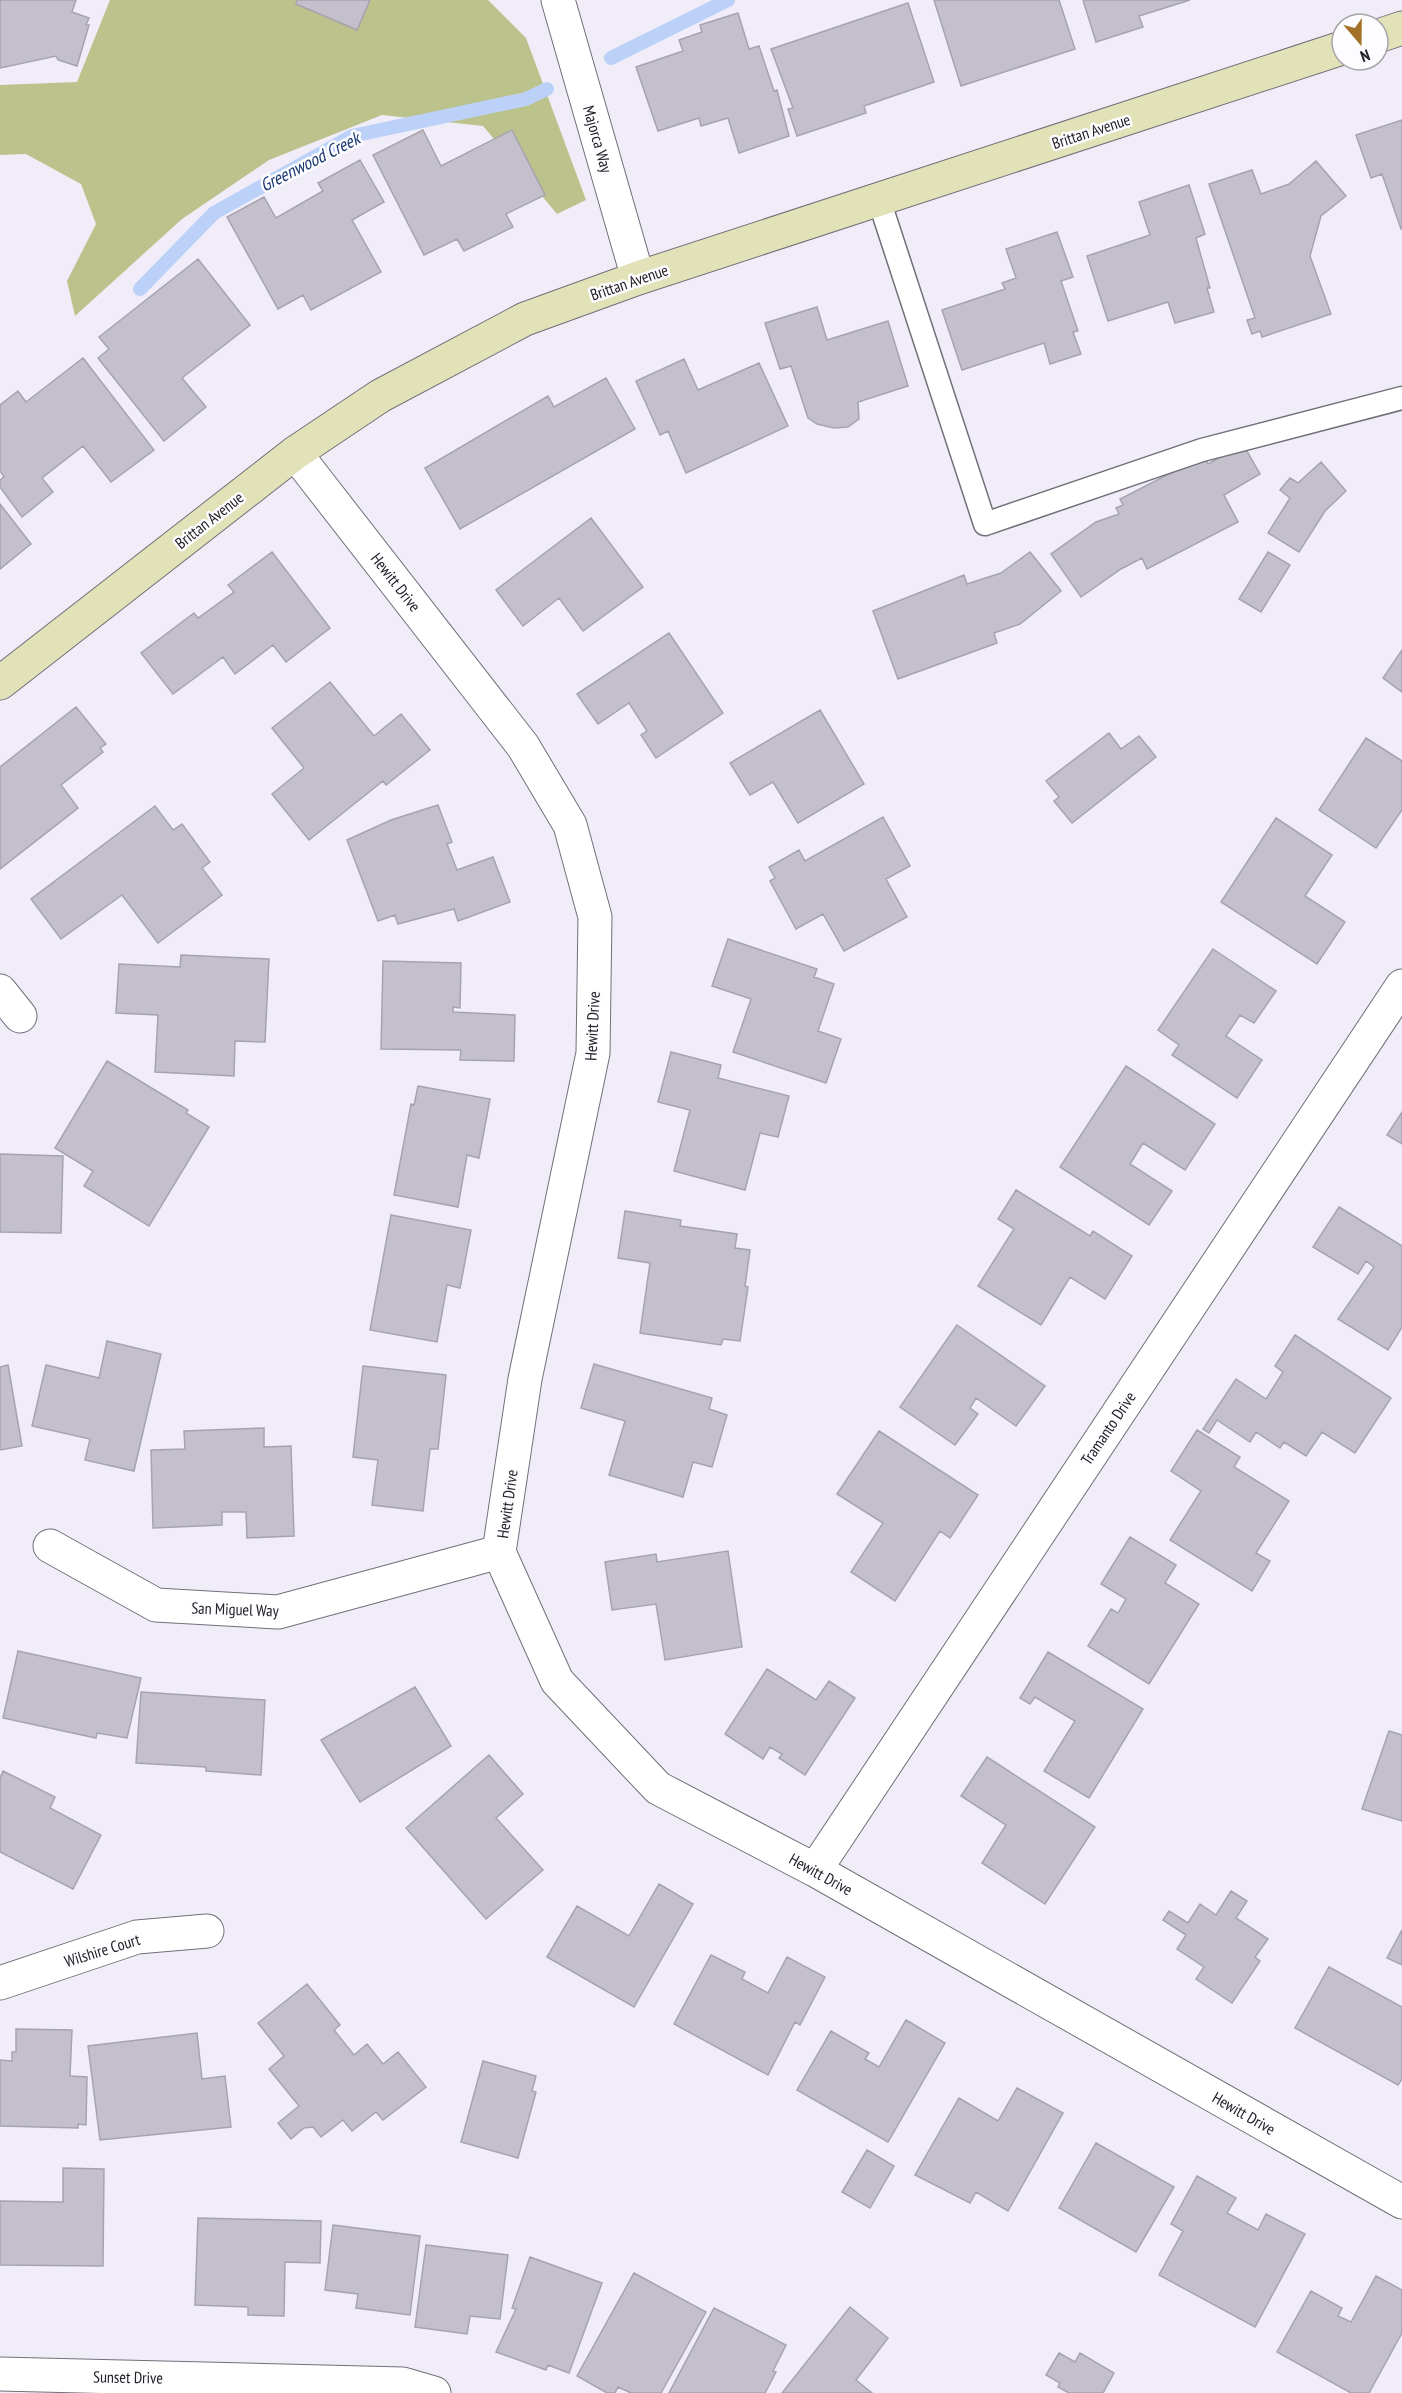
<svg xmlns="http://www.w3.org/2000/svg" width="1402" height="2393" viewBox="0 0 1402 2393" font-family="'PT Sans Narrow',sans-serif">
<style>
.forest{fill:#bbc28b}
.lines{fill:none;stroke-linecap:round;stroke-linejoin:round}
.stream{stroke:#bbd1f8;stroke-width:14}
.building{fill:#c3c0cb;stroke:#a6a3ae;stroke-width:1.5}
.service-casing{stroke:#726f79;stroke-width:25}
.minor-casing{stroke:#726f79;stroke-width:35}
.secondary-casing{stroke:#726f79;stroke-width:35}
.service{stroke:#fff;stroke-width:22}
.minor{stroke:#fff;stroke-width:33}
.secondary{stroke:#e2e2b9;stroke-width:33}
.labels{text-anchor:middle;stroke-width:5;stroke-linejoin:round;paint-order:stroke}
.street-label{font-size:16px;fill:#232126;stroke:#fdfcfe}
.water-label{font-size:18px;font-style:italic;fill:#1a3971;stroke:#fdfcfe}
</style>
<rect width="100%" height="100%" fill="#f0edf9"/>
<!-- forest -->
<path class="forest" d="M110,0h378l38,38 60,162 -29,14 -74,-88 -101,-11 -113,45 -87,59 -107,97 -8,-35 29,-57 -15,-40 -55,-30 -26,1v-70l77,-3z"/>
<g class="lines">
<!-- stream -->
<path class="stream" d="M611,58l117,-58
M140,289l74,-76 138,-77 174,-37 21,-10"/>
</g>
<!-- building -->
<path class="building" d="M0,0h76l-4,12 17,6 -3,7h3l-12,41 -19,-6 -2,-4 -56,12z
M297,0h73l-13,30 -61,-26z
M934,0h125l16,49 -114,37z
M1083,0h107l-51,16 4,11 -47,15z
M908,3l26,79 -70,24 2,7 -69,23 -9,-27 5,-1 -22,-59z
M738,13l11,36 10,-3 15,45 3,-1 12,46 -50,17 -11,-35 -27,8 -2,-8 -41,13 -22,-64 47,-16 -4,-11 23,-8 -2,-7z
M1402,120v109h-1l-19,-55 -11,4 -15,-43z
M423,130l18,36 71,-36 33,65 -39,19 7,13 -49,24 -7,-12 -33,16 -51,-100z
M360,160l24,42 -32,18 29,52 -70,38 -8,-15 -25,14 -51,-92 37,-20 12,21 47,-27 -5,-8z
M1316,161l30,35 -25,20 -11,40 21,58 -69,23 -2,-6 -8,3 -5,-14 8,-2 -46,-134 43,-14 9,24 28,-10z
M1189,185l16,49 -9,4 14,50h-3l7,24 -39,11 -7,-21 -60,19 -21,-65 63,-21 -11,-33z
M1057,232l16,45 -12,4 17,50 -5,1 8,22 -31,10 -6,-21 -82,27 -20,-60 63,-21 -3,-6 14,-5 -10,-29z
M198,259l52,66 -68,53 24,29 -42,34 -66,-83 11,-9 -10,-12z
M817,307l10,33 61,-19 20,65 -50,16 1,17 -11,8 -14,1 -17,-4 -9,-6 -17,-52 -11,3 -15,-46z
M83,358l71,92 -43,32 -28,-36 -41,32 11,14 -31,25 -22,-30v-7l4,-3 -4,-6v-66l18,-14 8,11z
M684,359l14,31 61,-27 29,63 -102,47 -18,-42 -8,4 -24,-54z
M606,378l29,51 -175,100 -35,-61 123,-72 6,11z
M1243,444l17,30 -36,21 14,27 -91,47 -5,-11 -21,11 -40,28 -30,-43 45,-32 23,-8 -3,-6 7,-3 -3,-6 84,-43 4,8z
M1321,462l25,29 -21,20 -26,41 -31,-19 22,-35 -10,-8 10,-12 8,5z
M0,504l31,40 -31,25z
M591,518l52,69 -60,44 -24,-33 -36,28 -27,-36z
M272,552l58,76 -44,34 -13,-17 -38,29 -12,-17 -50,37 -32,-41 53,-40 4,5 36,-26 -6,-7z
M1030,552l31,39 -41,33 -26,9 3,10 -99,36 -25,-68 91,-36 3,9 34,-11z
M1268,552l22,13 -29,47 -22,-13z
M669,633l54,80 -67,45 -15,-23 6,-4 -18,-28 -31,21 -21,-30z
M1402,650v42l-19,-14z
M330,682l44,54 27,-22 29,36 -44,35 -3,-4 -74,59 -37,-46 32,-26 -32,-40z
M76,707l30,37 -6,4 3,4 -42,33 17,23 -78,61v-102z
M820,710l44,74 -66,39 -25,-41 -23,13 -20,-32z
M1109,733l12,16 18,-13 17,21 -84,66 -18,-22 5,-4 -13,-16z
M1366,738l36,23v49l-26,38 -57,-38z
M438,805l14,37 -5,2 10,26 36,-13 17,45 -52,19 -4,-12 -56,15 -3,-9 -17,6 -31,-81 44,-20z
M155,806l18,24 9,-6 28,38 -8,6 20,27 -64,48 -36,-48 -61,44 -30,-40z
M883,817l27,49 -24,13 21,38 -63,34 -21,-37 -27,15 -26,-48 5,-3 -6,-11 30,-17 6,11z
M1276,818l56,37 -27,41 40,26 -28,42 -96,-62z
M728,939l89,30 -3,8 20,7 -16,47 23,8 -15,44 -93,-31 18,-53 -39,-13z
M1213,949l63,42 -22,32 -14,-8 -14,21 36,24 -25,38 -65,-43 7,-10 -21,-15z
M181,955l88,4 -4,83 -30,-1 -1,35 -79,-4 3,-57 -42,-2 3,-49 61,3z
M383,961l78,2 -1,45 -7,-1v5l62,3 -1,46 -54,-1 1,-10 -80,-1z
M671,1052l50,13 -3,13 71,18 -11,41 -18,-4 -15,57 -71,-19 16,-61 -32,-8z
M107,1061l81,49 -2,3 23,14 -60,99 -65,-40 9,-15 -38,-23z
M1126,1066l89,58 -30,46 -42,-27 -13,21 42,27 -23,34 -89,-58z
M418,1086l72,13 -11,59 -12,-3 -9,52 -64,-12 17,-91 3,1z
M1402,1112v32l-15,-9z
M0,1154l63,2 -2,77 -61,-1z
M1016,1190l74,46 3,-5 39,25 -27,43 -35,-22 -29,48 -63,-39 36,-57 -16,-10z
M1339,1207l63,39v81l-14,23 -50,-31 36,-52 -8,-6 -8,13 -45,-27z
M625,1211l56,9 -1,6 57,8 -2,14 15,2 -5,36 3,1 -8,54 -17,-2 -2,6 -81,-12 10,-70 -32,-5z
M391,1215l80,15 -11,58 -13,-3 -10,57 -67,-12z
M957,1325l88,61 -29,40 -40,-28 -6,10 8,6 -23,31 -55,-38z
M1295,1335l96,63 -36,55 -33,-21 -16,24 -22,-14 -4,6 -24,-16 -6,10 -33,-22 -8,13 -6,-4 33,-50 30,20 17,-27 -8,-6z
M107,1341l54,13 -27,117 -49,-11 5,-21 -58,-13 14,-61 53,13z
M594,1364l118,34 -3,11 18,6 -15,52 -19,-5 -10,35 -74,-22 16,-54 -44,-13z
M8,1365l14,81 -22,4v-83z
M363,1366l83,9 -8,74h-8l-7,62 -51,-6 6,-45 -25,-3z
M264,1428v19l27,-1 3,90 -47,2 -1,-26h-24v13l-69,3 -2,-78 34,-1 -1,-18z
M1197,1430l43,27 -6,10 55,34 -33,52 14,8 -18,30 -82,-51 31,-49 -30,-20z
M879,1431l99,64 -28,43 -10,-7 -45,70 -44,-29 32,-49 -46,-29z
M1130,1537l46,28 -11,18 34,21 -50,80 -61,-38 23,-37 7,4 8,-14 -25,-15z
M728,1551l14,96 -77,13 -9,-56 -44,6 -7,-48 51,-8 1,8z
M18,1651l123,27 -14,60 -30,-5 -1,5 -93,-20z
M1048,1652l95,57 -54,89 -45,-27 31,-50 -40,-24 -5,7 -10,-6z
M767,1669l49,31 13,-19 26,17 -50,77 -26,-17 3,-4 -12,-7 -7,12 -38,-25z
M415,1687l36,59 -91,56 -39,-62z
M141,1692l124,8 -4,75 -55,-4v-4l-70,-4z
M1389,1731l13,4v86l-40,-12z
M489,1755l34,39 -27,24 47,52 -57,49 -80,-91z
M987,1757l108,70 -50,77 -63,-41 24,-38 -45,-29z
M3,1771l52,26 -5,11 51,27 -28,54 -73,-37v-74z
M659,1884l34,20 -59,103 -87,-50 30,-51 52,30z
M1231,1891l16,10 -11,17 32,21 -13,18 5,4 -28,42 -36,-24 8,-12 -27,-18 9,-14 -23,-15 6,-9 19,12 12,-19 16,11z
M1402,1930v35l-15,-7z
M711,1955l34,17 -3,7 26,14 19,-36 38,20 -25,48 -5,-3 -27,53 -94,-51z
M1329,1967l73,40v72l-4,6 -103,-57z
M307,1984l33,41 -6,5 20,25 13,-11 16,20 15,-12 28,35 -43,33 -7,-8 -24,19 -9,-11 -22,17 -8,-10 -9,1 -13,11 -13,-16 21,-17 -30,-37 15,-13 -26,-33z
M906,2020l39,23 -57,99 -91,-52 34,-59 38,22 -4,6 14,8z
M16,2029l56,1 -2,46 17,1 -1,48 -8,-1v4l-78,-2v-66l12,1v-9h4z
M197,2033l5,46 23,-3 6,51 -131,13 -12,-94z
M483,2061l53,15 -4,15 4,1 -18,66 -57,-16z
M1017,2088l46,25 -55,98 -32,-19 -6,11 -55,-28 44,-77 39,23z
M1096,2143l78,44 -38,65 -77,-44z
M867,2150l27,16 -24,42 -28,-16z
M63,2168l41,1 -1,97 -103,-1v-64l63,1z
M1197,2176l39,22 -9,15 31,17 8,-16 39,20 -50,93 -96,-52 24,-44 -12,-7z
M198,2218l123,3 -1,42 -35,-1 -1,54 -36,-1v-8l-53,-2z
M333,2225l87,11 -10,79 -54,-7 2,-14 -33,-4z
M426,2245l82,10 -8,64 -30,-3 -3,18 -52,-7z
M530,2257l72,26 -33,90 -21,-8 -2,5 -50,-18 20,-43 -4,-1z
M634,2273l72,39 -45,81h-30l-13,-6 -3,6h-8l-30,-17z
M1376,2276l26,14v43l-33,60h-18l-74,-41 34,-61 31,17 -4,8 13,6z
M850,2307l38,31 -32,42 16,13h-90z
M714,2308l72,37 -13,26 3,1 -11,21h-96z
M1059,2353l16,9 5,-9 34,20 -11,20h-34l-11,-6 2,-4 -14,-8z"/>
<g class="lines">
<defs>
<path id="service" d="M879,200l106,324 217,-74 200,-52"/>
<path id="minor" d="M558,0l80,278
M295,453l228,293 47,79 25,92 -2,136 -68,326 -26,173 58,129 101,107 157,82 587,332
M0,991l20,25
M50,1546l106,59 122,7 221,-60
M815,1870l587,-884
M0,1983l137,-46 70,-6
M0,2374l403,10 31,9"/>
<path id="secondary" d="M1378,36l24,-8
M0,683l295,-230 85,-57 145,-77 113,-41 704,-230"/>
</defs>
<!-- service casing -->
<use href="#service" class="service-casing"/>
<!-- minor casing -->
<use href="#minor" class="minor-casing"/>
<!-- secondary casing -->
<use href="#secondary" class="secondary-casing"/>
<!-- service -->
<use href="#service" class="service"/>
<!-- minor -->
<use href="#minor" class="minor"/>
<!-- secondary -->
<use href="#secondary" class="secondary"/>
</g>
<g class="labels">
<!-- street labels -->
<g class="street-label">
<text transform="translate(1091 131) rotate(-18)" y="6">Brittan Avenue</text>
<text transform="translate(598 139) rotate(74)" y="6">Majorca Way</text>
<text transform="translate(629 282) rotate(-19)" y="6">Brittan Avenue</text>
<text transform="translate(209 520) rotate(-38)" y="6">Brittan Avenue</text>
<text transform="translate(396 582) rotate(52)" y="6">Hewitt Drive</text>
<text transform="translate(592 1026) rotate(-87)" y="6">Hewitt Drive</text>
<text transform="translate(1108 1428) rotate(-56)" y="6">Tramanto Drive</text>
<text transform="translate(507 1504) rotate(-82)" y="6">Hewitt Drive</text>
<text transform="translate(235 1609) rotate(2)" y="6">San Miguel Way</text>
<text transform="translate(821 1874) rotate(29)" y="6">Hewitt Drive</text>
<text transform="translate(102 1950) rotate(-17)" y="6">Wilshire Court</text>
<text transform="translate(1244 2113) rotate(30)" y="6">Hewitt Drive</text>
<text transform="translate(128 2377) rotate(1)" y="6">Sunset Drive</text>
</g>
<!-- water labels -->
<g class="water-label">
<text transform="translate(310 162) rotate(-27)" y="6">Greenwood Creek</text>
</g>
</g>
<!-- north arrow -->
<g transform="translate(1360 42) rotate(160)"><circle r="28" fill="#fdfcfe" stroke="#a6a4a8" stroke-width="1.5"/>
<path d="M0-4.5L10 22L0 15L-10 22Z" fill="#a37228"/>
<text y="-9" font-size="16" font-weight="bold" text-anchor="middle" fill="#232126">N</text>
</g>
</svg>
